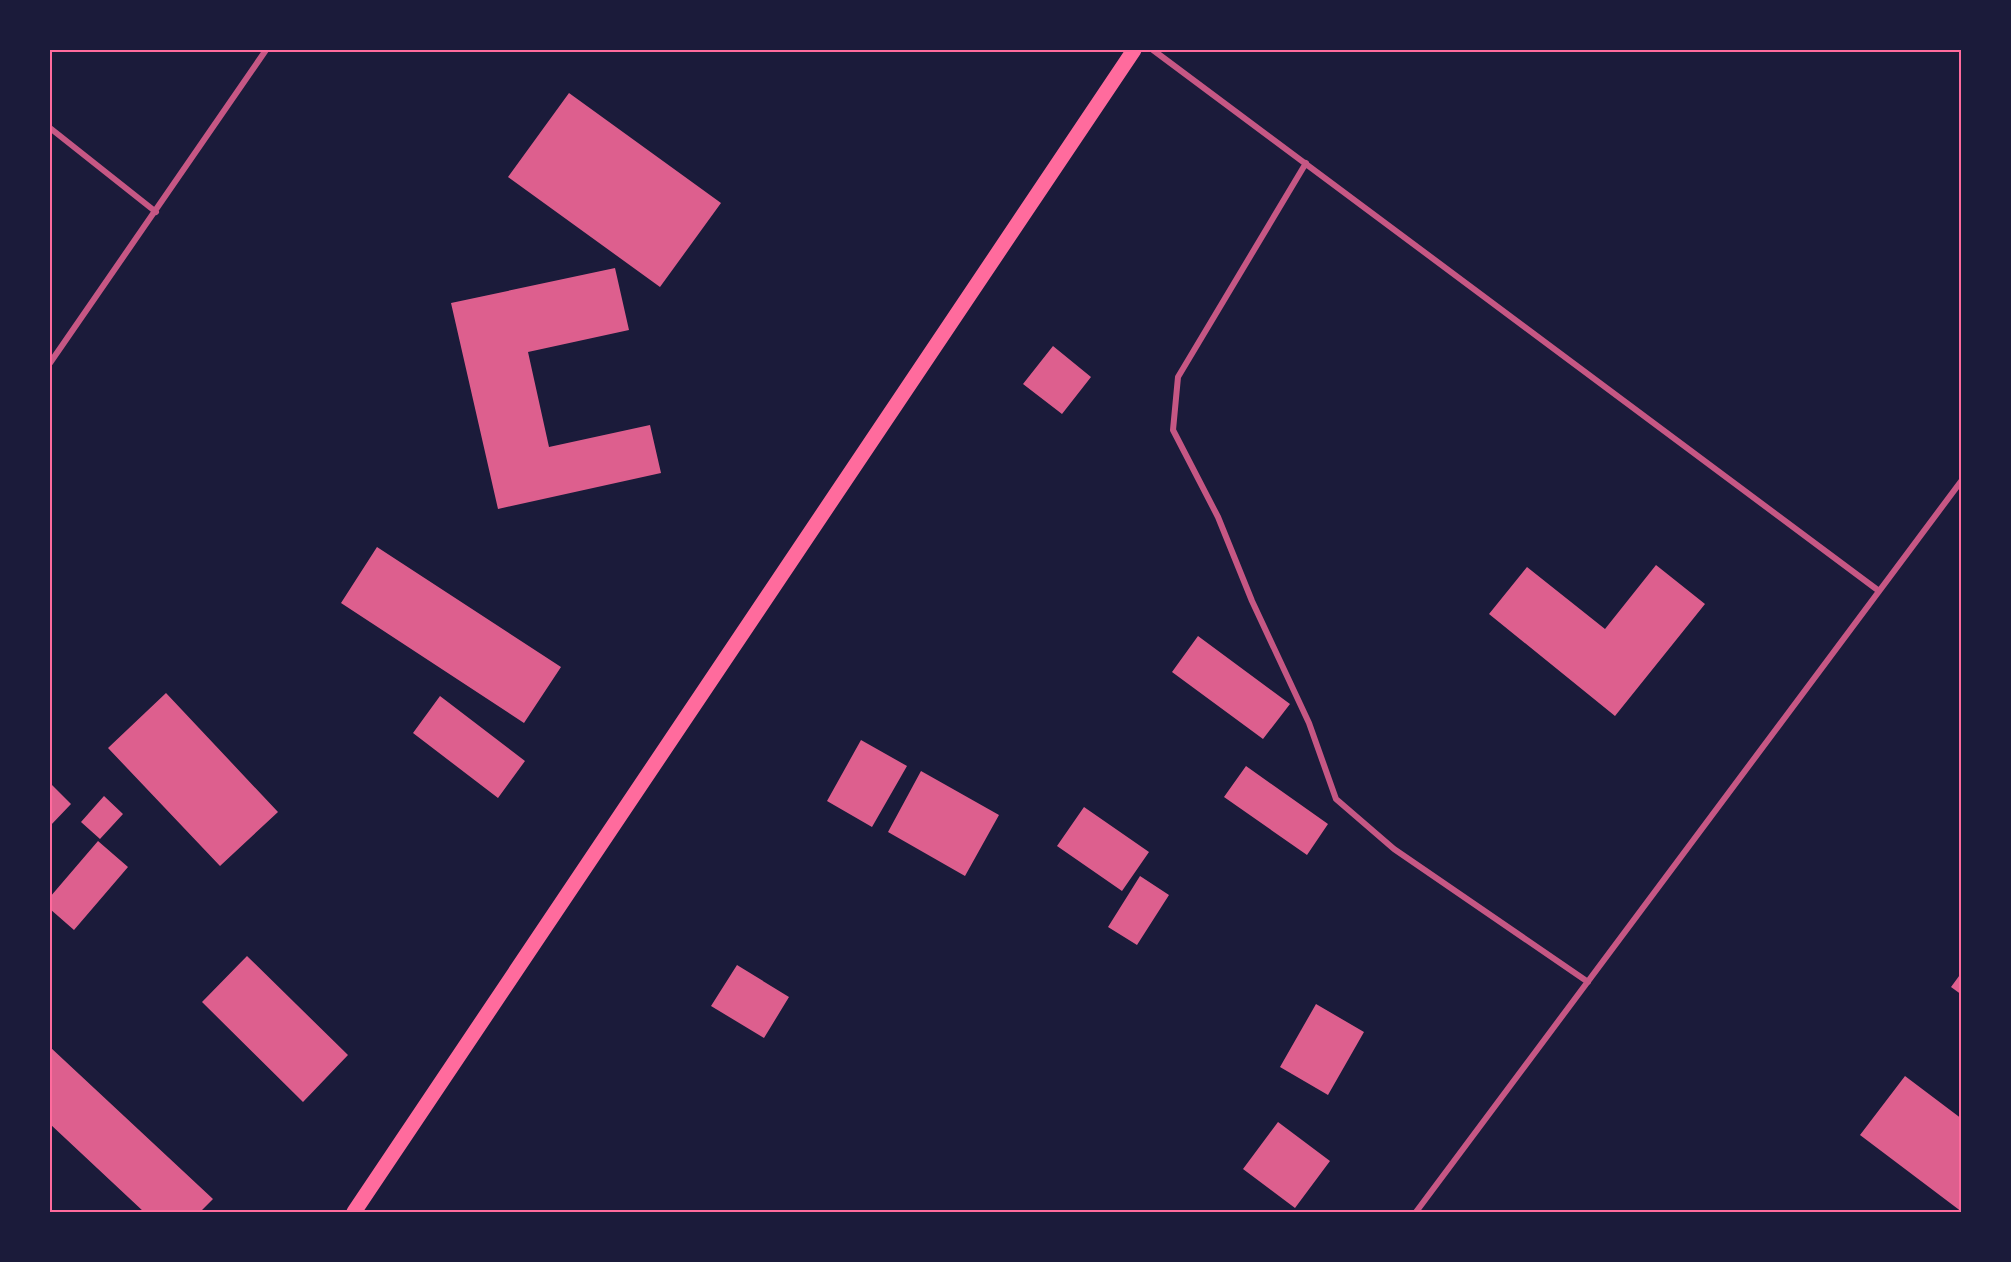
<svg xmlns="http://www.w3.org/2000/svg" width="2011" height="1262" viewBox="0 0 2011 1262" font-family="'DM Sans',sans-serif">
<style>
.building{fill:#dd5f8e}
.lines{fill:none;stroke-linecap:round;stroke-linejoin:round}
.minor{stroke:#c65784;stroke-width:6}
.primary{stroke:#ff6b9d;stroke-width:15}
.neatline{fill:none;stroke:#ff6b9d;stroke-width:2}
</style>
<rect width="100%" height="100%" fill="#1b1b3a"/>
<!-- building -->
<path class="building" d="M569,93l152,110 -61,84 -152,-110z
M615,268l14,62 -101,22 21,95 101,-22 11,48 -163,36 -47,-206z
M1053,346l38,31 -29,37 -39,-30z
M377,547l184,120 -37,56 -183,-120z
M1656,565l49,39 -90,112 -126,-102 38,-47 78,62z
M1198,636l92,68 -27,35 -91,-67z
M166,693l112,119 -58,54 -112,-118z
M440,696l85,65 -27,37 -85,-65z
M861,740l46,26 -35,61 -45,-26z
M1246,766l82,58 -21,31 -83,-58z
M921,771l78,44 -34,61 -77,-44z
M50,783l21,21 -21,22z
M104,796l19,18 -23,25 -19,-17z
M1084,807l65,45 -27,39 -65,-45z
M98,841l30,26 -54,63 -24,-21v-12z
M1140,876l29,19 -32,50 -29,-18z
M247,956l101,99 -45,47 -101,-100z
M737,965l52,32 -25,41 -53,-32z
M1962,972v23l-11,-8z
M1316,1004l48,28 -36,63 -48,-28z
M50,1047l163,152 -13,13h-56l-94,-88z
M1905,1076l57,43v93l-102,-77z
M1278,1122l52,39 -35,47 -52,-39z"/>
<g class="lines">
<!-- minor -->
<path class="minor" d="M1153,50l726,541
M50,128l106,84
M1306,163l-128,214 -5,53 45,87 34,84 57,122 27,76 58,50 194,133
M50,363l216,-313
M1416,1212l546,-732"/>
<!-- primary -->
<path class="primary" d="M354,1212l780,-1162"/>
</g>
<!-- border -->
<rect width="2011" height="1262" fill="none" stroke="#1b1b3a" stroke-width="102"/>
<rect x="51" y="51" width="1909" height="1160" class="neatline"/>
</svg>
